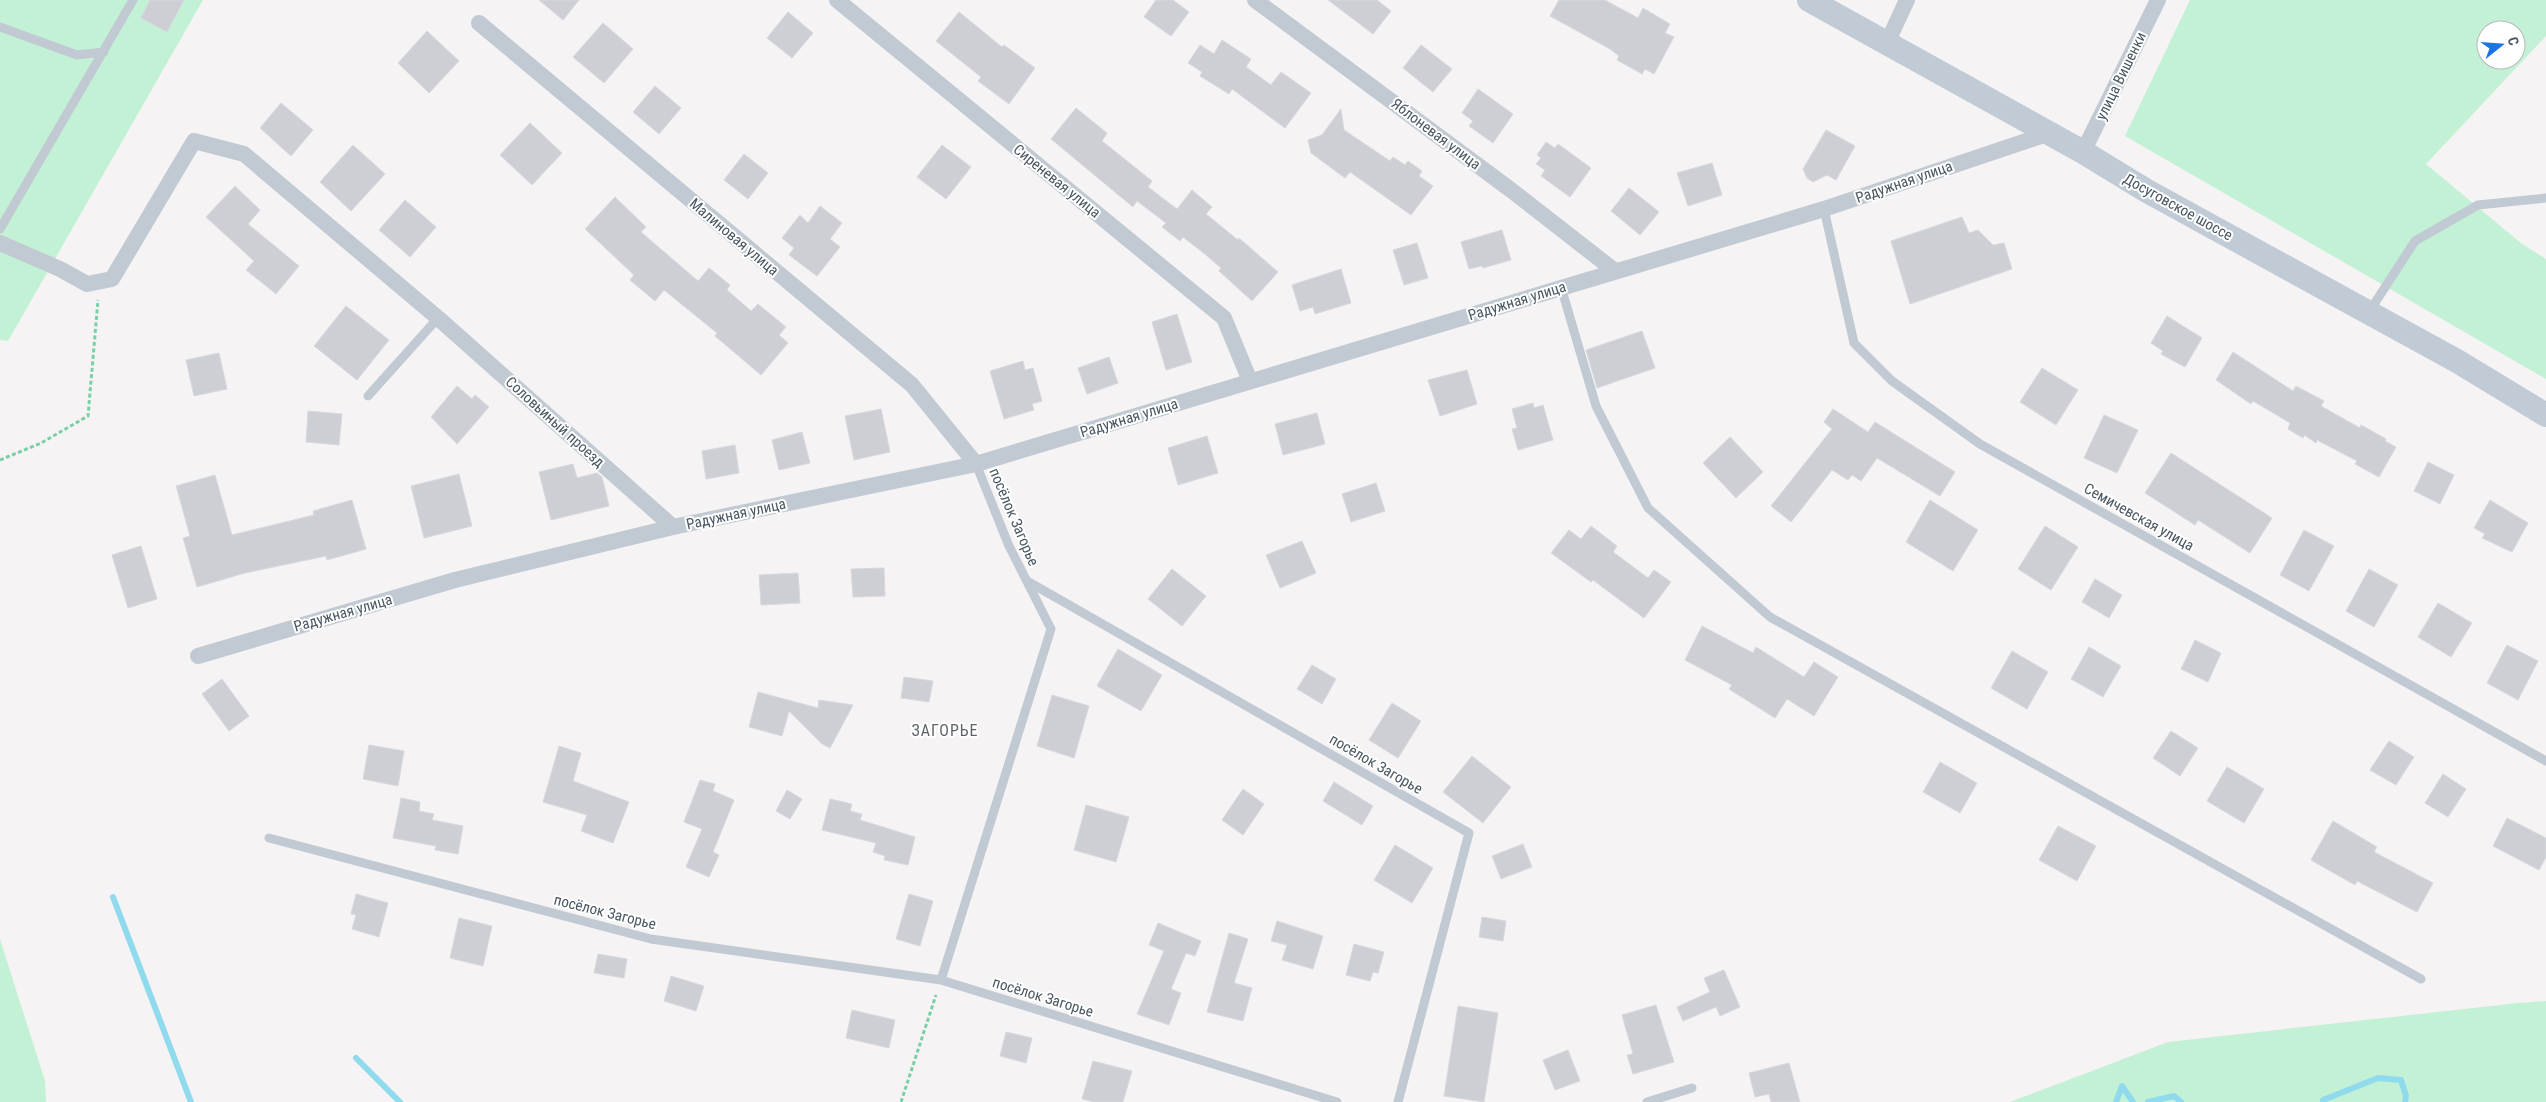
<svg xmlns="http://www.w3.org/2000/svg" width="2546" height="1102" viewBox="0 0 2546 1102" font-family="'Roboto Condensed',sans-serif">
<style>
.green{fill:#c3f1d5;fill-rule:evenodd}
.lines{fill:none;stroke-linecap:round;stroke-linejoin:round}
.stream{stroke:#90daee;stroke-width:6}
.building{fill:#cdcfd5;stroke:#d7d9de}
.path{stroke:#7ad0a6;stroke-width:3;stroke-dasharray:4 2.5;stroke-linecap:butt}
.lane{stroke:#c1cad2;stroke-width:9}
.street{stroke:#c1cad2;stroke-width:16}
.secondary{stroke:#c1cbd6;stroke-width:24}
.labels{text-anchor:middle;stroke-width:4;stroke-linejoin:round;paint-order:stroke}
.street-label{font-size:15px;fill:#4a5661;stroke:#fff}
.neighbourhood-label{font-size:16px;letter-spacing:1px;fill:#5f6368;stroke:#fff}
</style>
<rect width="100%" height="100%" fill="#f5f3f3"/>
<!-- green -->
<path class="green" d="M0,0h203l-195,341 -8,-1z
M2190,0h356v36l-120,128 96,80 24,15v120l-421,-243zM2486,30h30v30h-30z
M0,939l45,142 1,21h-46z
M2546,1001v101h-536l158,-60 350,-39z"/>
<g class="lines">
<!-- stream -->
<path class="stream" d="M113,897l78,205
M356,1058l44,44
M2116,1102l6,-16 11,16
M2148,1102l26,-6 7,6
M2323,1102v-2l55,-22 23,2 5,16 -1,6"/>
</g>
<!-- building -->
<path class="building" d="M150,0h34l-17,32 -26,-14z
M539,0h40l-16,20z
M1156,0h17l16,12 -18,24 -27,-19z
M1328,0h49l14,11 -18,23z
M1559,0h46l33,18 5,-10 27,16 -5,9 9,4 -20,37 -9,-5 -3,5 -25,-14 2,-4 -9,-7 -60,-33z
M788,12l25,21 -21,25 -25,-20z
M959,12l43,35 2,-2 31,23 -26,36 -31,-23 3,-4 -45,-36z
M603,23l30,26 -29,34 -31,-26z
M427,31l32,30 -30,32 -31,-30z
M1222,40l29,19 -5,8 25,18 10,-13 30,21 -26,35 -53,-39 -3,5 -29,-18 2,-4 -14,-9 12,-18 14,9z
M1421,45l31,24 -19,23 -30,-24z
M655,86l26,22 -22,26 -26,-22z
M1478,89l35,25 -20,29 -24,-17 4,-5 -11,-8z
M281,103l32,27 -22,26 -31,-28z
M1076,108l31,25 -5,8 50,40 -4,6 29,22 15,-19 20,17 -6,7 32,26 1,-2 39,34 -26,29 -33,-30 2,-3 -15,-13 -23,-18 -3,4 -18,-14 4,-4 -29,-22 -4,6 -82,-68z
M1341,109l3,21 46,31 3,-4 12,8 3,-4 14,10 -3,5 14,10 -22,29 -61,-43 -5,6 -34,-25 -3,-13 14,-5z
M530,123l32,30 -30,32 -32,-30z
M1826,130l29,16 -19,34 -9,-5 -14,7 -6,-4 -4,-9z
M1546,142l9,6 3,-4 33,24 -21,29 -29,-21 4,-6 -9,-6 5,-6 -4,-3z
M353,145l32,29 -34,37 -31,-29z
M942,145l29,22 -25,32 -29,-22z
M744,154l24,19 -20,26 -24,-19z
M1712,163l10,32 -34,11 -11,-33z
M235,186l25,24 -12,14 51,42 -23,28 -30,-24 8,-9 -48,-44z
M1629,188l30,24 -19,23 -29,-24z
M615,197l31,30 -5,5 57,49 11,-13 21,17 -3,5 24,21 7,-7 28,23 -7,8 9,8 -27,32 -46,-39 2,-3 -53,-43 -9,11 -25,-21 4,-5 -49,-46z
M405,200l31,27 -26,30 -31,-27z
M820,206l22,17 -12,16 10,8 -23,29 -28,-21 5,-7 -12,-10 18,-23 8,8z
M1962,217l7,16 9,-3 15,15 11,-2 8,26 -102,35 -19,-63z
M1502,230l9,30 -28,8 -1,-2 -13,3 -8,-27z
M1417,243l11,35 -24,7 -11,-35z
M1341,269l10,34 -36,11 -2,-7 -13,4 -8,-26z
M346,306l43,34 -32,40 -43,-34z
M1177,314l15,48 -26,8 -14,-48z
M2167,316l35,22 -17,29 -24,-13 2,-3 -12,-8z
M1642,331l13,37 -58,20 -11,-38z
M2233,352l60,39 3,-5 28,15 -3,5 39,22 1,-3 25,14 -1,2 11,6 -17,30 -24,-13 2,-3 -40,-21 -1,3 -12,-8 -1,3 -15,-9 2,-6 -37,-22 -2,3 -35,-24z
M219,353l8,36 -33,7 -8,-36z
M1109,357l9,26 -31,11 -9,-26z
M1023,361l2,9 8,-2 9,33 -10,3 2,6 -30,9 -14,-48z
M2042,368l36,22 -22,35 -36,-23z
M1467,370l10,34 -37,12 -12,-36z
M457,386l15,13 3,-4 14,12 -32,37 -26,-27z
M1533,403l1,5 9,-3 10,35 -35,10 -6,-21 5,-1 -5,-19z
M881,409l9,43 -36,8 -9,-44z
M1833,409l35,23 7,-10 80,50 -15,24 -63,-38 -16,23 -9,-6 -4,5 -16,-10 -41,52 -20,-16 61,-77 -8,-7z
M308,411l34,3 -3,31 -33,-3z
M1317,413l8,31 -42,11 -8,-31z
M2104,415l34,15 -21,43 -33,-15z
M802,432l8,31 -31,7 -7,-30z
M1207,436l11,37 -40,12 -10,-37z
M1730,437l33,35 -27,26 -33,-35z
M735,445l4,28 -33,6 -4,-28z
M2171,453l101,65 -22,35 -52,-33 -3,5 -50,-32z
M2428,462l26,13 -14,29 -26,-13z
M573,464l4,14 20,-5 5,4 7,29 -58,14 -12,-48z
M459,474l13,52 -48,12 -13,-52z
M215,475l17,60 82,-20 -1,-4 39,-11 14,49 -39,11 -1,-4 -81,17 -48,14 -14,-49 7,-2 -14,-50z
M1376,483l9,28 -34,11 -9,-28z
M1930,500l48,30 -25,41 -47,-29z
M2490,500l38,23 -16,29 -30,-14 3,-4 -11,-6z
M1591,526l26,20 -4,6 35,26 6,-8 17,12 -27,36 -51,-38 -2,2 -40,-29 18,-23 12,9z
M2045,526l33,21 -27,43 -33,-21z
M2304,530l30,16 -25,45 -29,-16z
M1302,541l14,32 -36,15 -14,-33z
M141,546l16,53 -29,9 -16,-53z
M884,568l1,28 -32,1 -2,-28z
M1172,569l34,27 -24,30 -34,-27z
M2369,569l29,16 -24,42 -28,-16z
M798,573l2,30 -39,2 -2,-30z
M2095,579l27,16 -13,23 -27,-16z
M2438,603l34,20 -21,34 -33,-20z
M1702,626l51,27 3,-6 48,30 10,-15 24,15 -24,39 -27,-17 -12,19 -46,-29 3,-4 -47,-25z
M2195,640l26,13 -13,29 -27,-13z
M2507,645l31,16 -20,39 -31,-17z
M2089,647l32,19 -18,31 -32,-18z
M1118,649l44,26 -21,36 -44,-25z
M2012,651l36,21 -21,37 -36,-21z
M1312,665l24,14 -14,25 -25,-15z
M904,677l29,4 -4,21 -28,-4z
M222,679l27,37 -20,15 -27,-37z
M758,692l60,16 1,-8 34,5 -23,43 -8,-4 -33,-33 -7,25 -33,-9z
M1052,695l37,11 -15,52 -37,-12z
M1392,703l29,18 -23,37 -29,-18z
M2171,731l27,17 -18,28 -27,-18z
M2389,741l25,16 -18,28 -26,-15z
M369,745l35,6 -6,35 -35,-7z
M559,746l22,7 -8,28 56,21 -16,41 -32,-12 6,-16 -44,-13z
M1472,756l39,31 -28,36 -40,-31z
M1940,762l37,21 -17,30 -37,-21z
M2227,767l37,22 -20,34 -37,-22z
M2443,774l23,15 -18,28 -23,-14z
M700,780l15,4 -2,7 21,9 -21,52 6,3 -10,22 -23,-10 16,-38 -18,-7z
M1334,782l39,24 -11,19 -39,-24z
M1243,789l21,15 -21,31 -21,-15z
M787,790l15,9 -12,20 -14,-8z
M401,798l19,4 -1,9 15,3 -2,6 31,6 -5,28 -23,-4 1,-4 -43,-8z
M830,799l22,5 -2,7 12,3 -2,6 55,17 -7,28 -24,-5 1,-4 -12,-4 3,-9 -54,-13z
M1086,805l43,12 -13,45 -42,-12z
M2507,818l39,20v19l-7,13 -46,-24z
M2333,821l44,26 -3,5 59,31 -16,29 -60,-31 -2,4 -44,-25z
M2058,826l38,20 -19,35 -38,-21z
M1523,844l9,23 -31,12 -9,-23z
M1395,845l38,23 -21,35 -38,-23z
M356,894l32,9 -9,34 -27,-8 4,-14 -5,-1z
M909,894l24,7 -13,45 -24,-7z
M1482,917l24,4 -3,20 -24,-4z
M459,918l33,8 -9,40 -33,-8z
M1277,921l46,15 -10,33 -31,-9 5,-15 -16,-4z
M1158,923l43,18 -6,15 -9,-3 -15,36 10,4 -12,32 -32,-11 27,-63 -15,-6z
M1229,933l19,6 -14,44 18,5 -9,33 -36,-9z
M1354,944l30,8 -6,21 -5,-1 -3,9 -24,-6z
M598,954l29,5 -3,19 -30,-5z
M1724,970l16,37 -20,9 -4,-9 -33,14 -6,-14 33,-15 -6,-14z
M671,976l33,10 -8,25 -32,-10z
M1656,1005l18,57 -41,12 -6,-19 6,-1 -11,-39z
M1458,1006l40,7 -14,89 -40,-6z
M852,1010l43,10 -6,28 -43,-10z
M1006,1032l26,6 -6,25 -26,-7z
M1568,1050l12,31 -25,9 -12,-30z
M1093,1061l39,10 -9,31h-29l-12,-3z
M1789,1063l11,39h-29l-2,-8 -14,3 -6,-24z"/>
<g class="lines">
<!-- path -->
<path class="path" d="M0,460l41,-17 47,-27 10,-116
M901,1102l35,-107"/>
<!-- lane -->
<path class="lane" d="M0,27l77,28 27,-3
M1824,209l30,134 38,38 88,63 566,317
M0,229l133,-229
M1561,287l35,119 52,102 122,109 651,362
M2369,312l46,-71 63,-36 68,-7
M368,396l70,-78
M976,464l33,82 42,83 -110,351 396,122
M1027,581l442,252 -71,269
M269,838l382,101 290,41
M1647,1102l45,-14"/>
<!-- street -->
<path class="street" d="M837,0l387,318 26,63
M1255,0l256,190 104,81
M479,23l433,362 64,79
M1887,43l20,-43
M2083,152l75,-152
M0,243l60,26 27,15 25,-5 82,-138 50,13 194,164 235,209
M198,656l257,-76 218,-53 303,-63 848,-255 223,-75"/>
<!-- secondary -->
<path class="secondary" d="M1809,0l274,152 64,39 310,170 89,54"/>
</g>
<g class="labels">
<!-- street labels -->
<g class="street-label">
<text transform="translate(2121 76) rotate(-64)" y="5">улица Вишенки</text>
<text transform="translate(1436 134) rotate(37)" y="5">Яблоневая улица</text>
<text transform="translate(1057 181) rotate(39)" y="5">Сиреневая улица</text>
<text transform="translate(1904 182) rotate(-19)" y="5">Радужная улица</text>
<text transform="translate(2178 207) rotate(29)" y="5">Досуговское шоссе</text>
<text transform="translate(734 237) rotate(40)" y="5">Малиновая улица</text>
<text transform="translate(1517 301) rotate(-17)" y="5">Радужная улица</text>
<text transform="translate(1129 418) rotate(-17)" y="5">Радужная улица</text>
<text transform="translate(555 422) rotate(42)" y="5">Соловьиный проезд</text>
<text transform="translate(736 514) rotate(-12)" y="5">Радужная улица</text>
<text transform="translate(1014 517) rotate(67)" y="5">посёлок Загорье</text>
<text transform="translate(2139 517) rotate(29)" y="5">Семичевская улица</text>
<text transform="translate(343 613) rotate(-16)" y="5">Радужная улица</text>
<text transform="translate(1376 764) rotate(30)" y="5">посёлок Загорье</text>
<text transform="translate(605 912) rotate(14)" y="5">посёлок Загорье</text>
<text transform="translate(1043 997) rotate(17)" y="5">посёлок Загорье</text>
</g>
<!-- neighbourhood labels -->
<g class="neighbourhood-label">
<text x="945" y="736">ЗАГОРЬЕ</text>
</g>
</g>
<!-- north arrow -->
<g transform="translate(2501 45) rotate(73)"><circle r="24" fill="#ffffff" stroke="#b7bbc0"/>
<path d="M0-4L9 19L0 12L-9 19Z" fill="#1a73e8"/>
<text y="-8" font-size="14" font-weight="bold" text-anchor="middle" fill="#4a5661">С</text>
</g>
</svg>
